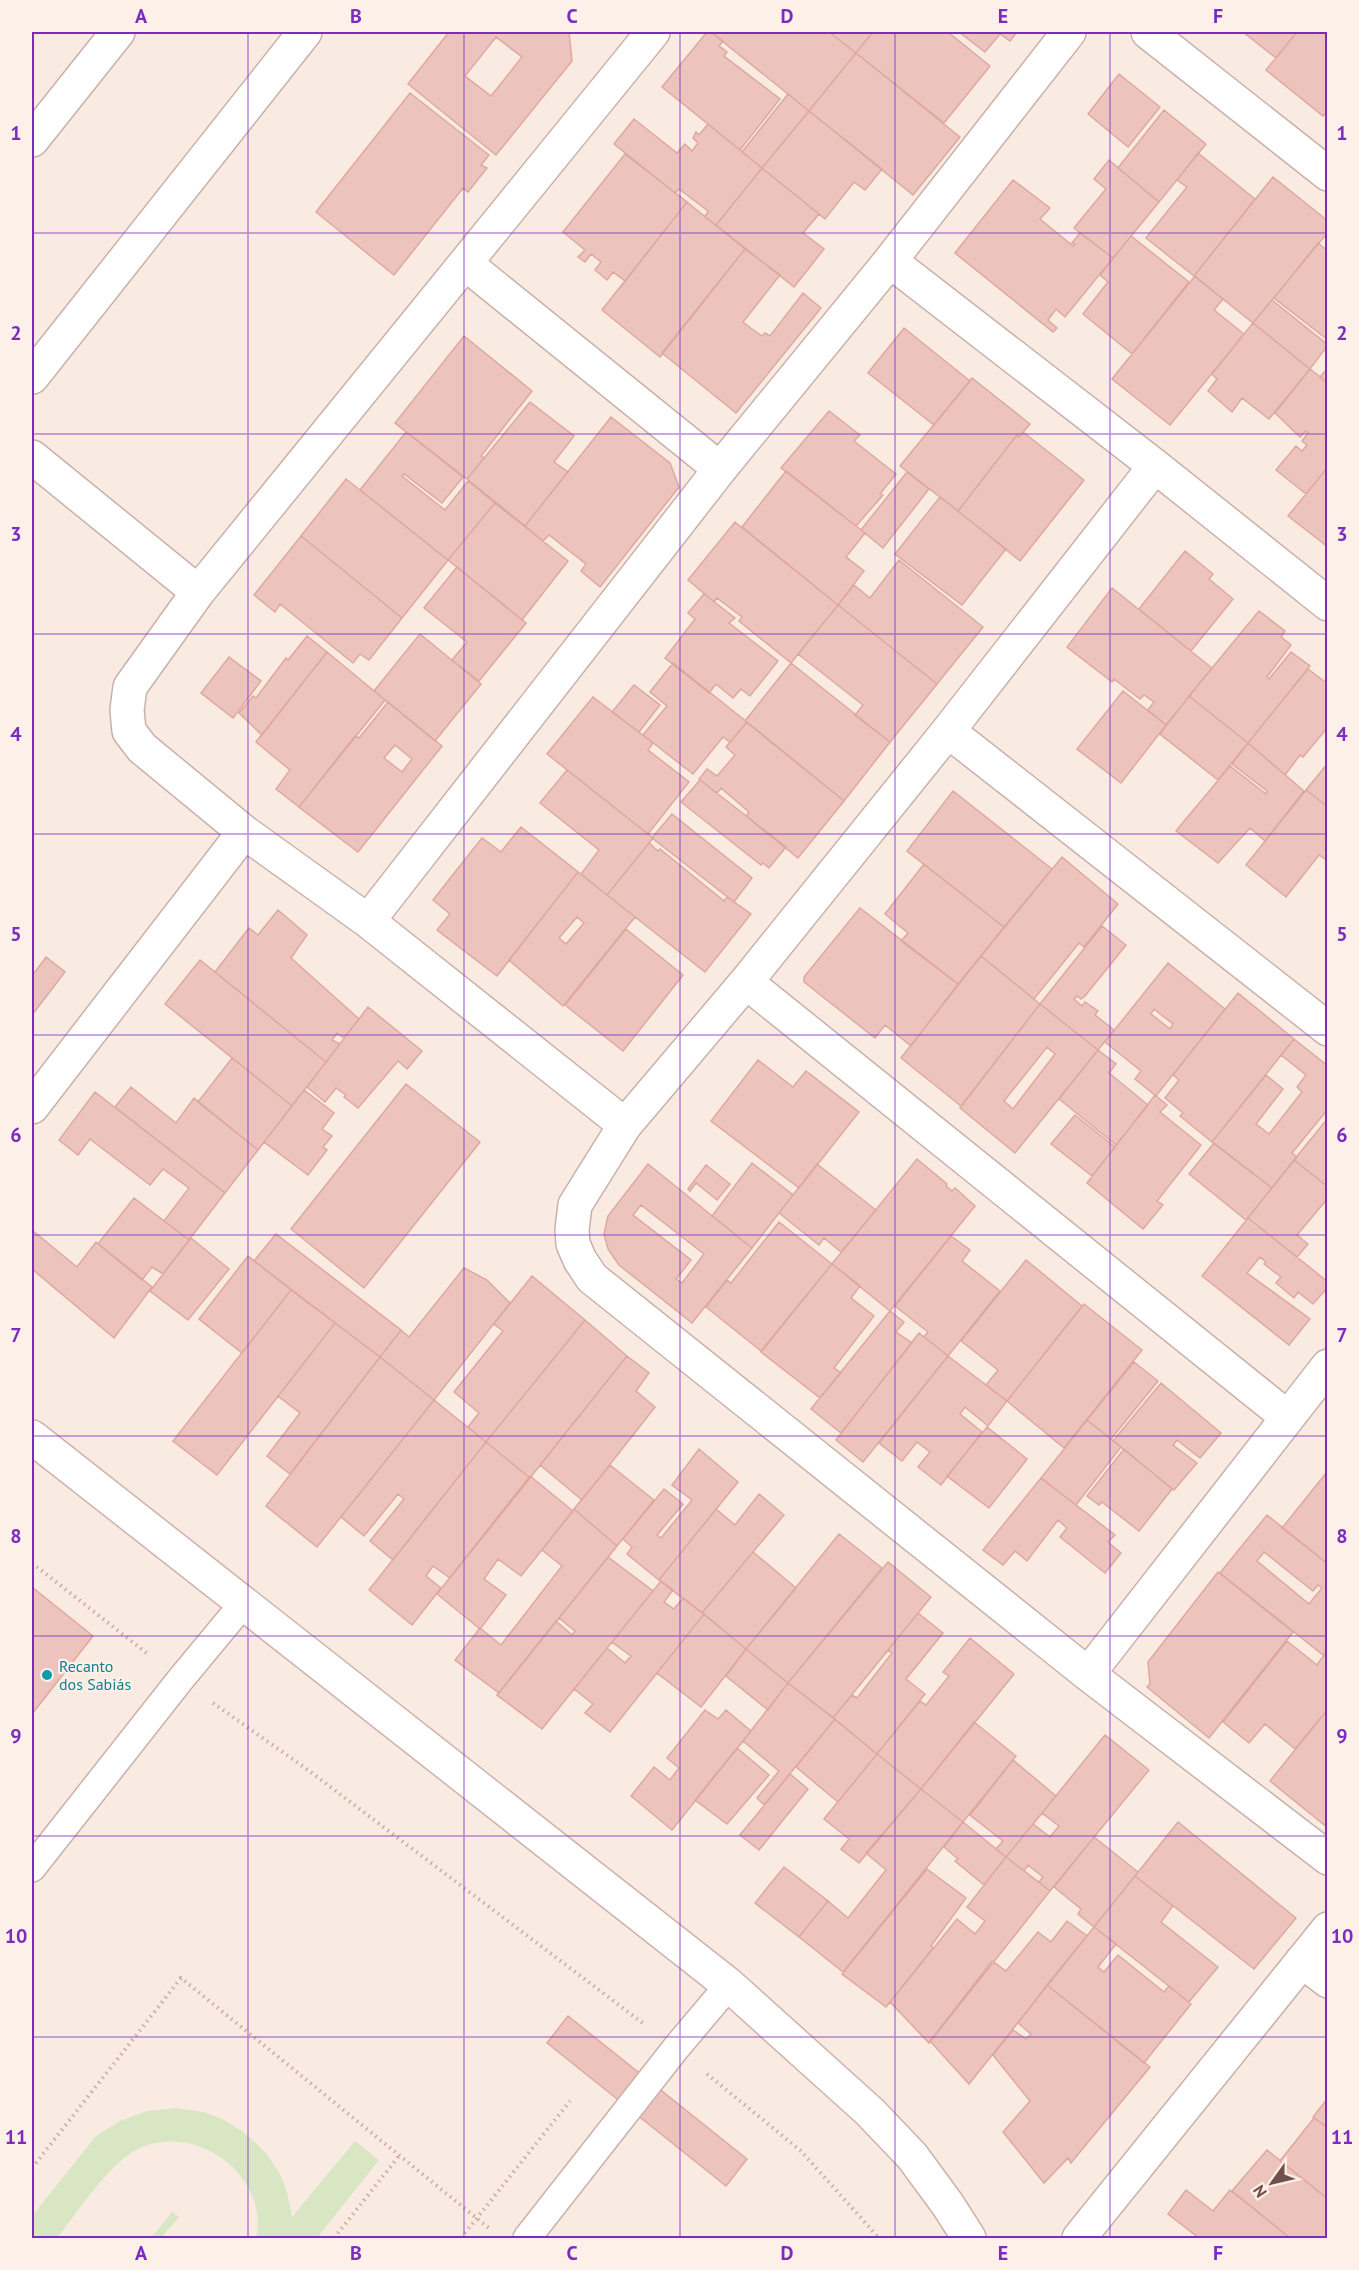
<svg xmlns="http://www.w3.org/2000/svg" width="1359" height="2270" viewBox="0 0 1359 2270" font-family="'PT Sans',sans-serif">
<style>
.green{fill:#d9e6c3}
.building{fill:#edc4bd;stroke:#dea89e;stroke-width:1.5;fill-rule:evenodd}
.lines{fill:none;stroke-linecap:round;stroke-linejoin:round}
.service-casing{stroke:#c9b1aa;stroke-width:30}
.minor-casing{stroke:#c9b1aa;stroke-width:36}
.tertiary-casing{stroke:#c9b1aa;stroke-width:36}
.secondary-casing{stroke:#ceb2ab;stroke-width:36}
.path{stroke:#d1a8a0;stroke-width:4;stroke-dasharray:1.5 4.5;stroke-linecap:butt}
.service{stroke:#fff;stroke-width:27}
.minor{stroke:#fff;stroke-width:33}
.tertiary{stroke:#fff;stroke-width:33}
.secondary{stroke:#fff;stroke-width:33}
.grid{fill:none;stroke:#7b2cbf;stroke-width:1.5;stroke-opacity:0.55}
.culture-dot{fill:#0f9aa8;stroke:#fdf0e8;stroke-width:2}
.labels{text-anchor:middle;stroke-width:4.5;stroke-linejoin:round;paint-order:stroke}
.culture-label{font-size:16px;fill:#0d838f;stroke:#fdf0e8;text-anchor:start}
.neatline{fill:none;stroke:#7b2cbf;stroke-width:2}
.grid-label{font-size:20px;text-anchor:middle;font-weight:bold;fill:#7b2cbf}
</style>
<rect width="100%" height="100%" fill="#faebe2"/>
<!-- green -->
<path class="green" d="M176,2108c9,2 18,2 27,4 36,10 72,42 83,77 3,9 4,19 6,28l63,-76 24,19 -62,78h-61c14,-64 -63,-118 -120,-88 -29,16 -58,62 -79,88h-25v-22l64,-80 24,-15 27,-10z
M172,2212l7,5 -18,21h-10z"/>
<!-- building -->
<path class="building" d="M449,32h120l3,29 -76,94 -88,-71zM496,37l26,20 -31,39 -26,-20z
M707,32h3l13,9 -4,5 8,6 -3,4 56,43 -40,51 -78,-63z
M711,32h118l27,21 -47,58z
M829,32h44l-17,21z
M873,32h75l42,34 -46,57 -88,-70z
M959,32h58l-7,9 -10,-7 -15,18z
M1243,32h54l-21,26z
M1297,32h31v78l-5,6 -57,-46z
M856,53l104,84 -47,58 -104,-84z
M1119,74l41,33 -32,40 -40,-33z
M410,93l79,62 -8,10 6,3 -19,24 -5,-4 -69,87 -78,-63z
M788,94l21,17 -47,57 -20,-16z
M1164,110l42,34 -47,58 -41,-34z
M809,111l73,58 -17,21 -11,-8 -29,37 -63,-51z
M634,119l43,34 8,-9 7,7 6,-8 -5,-5 3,-6 3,3 9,-11 54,44 -46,57 -11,-8 3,-6 -29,-22 -4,4 -61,-49z
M1198,153l57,46 -61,77 -48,-38 41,-51 -10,-7z
M625,154l62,48 -68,87 6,-8 -12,-9 -6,8 -12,-10 6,-8 -10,-8 -6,8 -7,-5 7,-7 -22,-18z
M1109,160l50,42 -46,56 -39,-30 32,-39 -12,-10z
M762,168l57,46 -16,19 21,16 -30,38 -78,-62z
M1273,177l55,44v11l-75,91 -59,-47z
M1013,180l37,28 -10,11 33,27 2,-2 -3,-1 8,-10 33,25 -48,59 -9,-8 -8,11 9,8 -4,4 -98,-79z
M687,202l58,47 -85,108 -58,-47z
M1131,236l58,46 -57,72 -49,-40 25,-32 -8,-7z
M1318,243l10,8v89l-54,-42z
M745,249l35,26 -37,47 9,7 10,7 3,-3 5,3 33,-43 18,15 -85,105 -74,-60z
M1195,276l28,23 -9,11 30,24 -74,91 -58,-46z
M1272,300l56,45 -18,24 -57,-46z
M1253,323l57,46 -41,50 -27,-21 -10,14 -24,-21 9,-12 -5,-5z
M904,328l66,53 -36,44 -66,-52z
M464,336l68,55 -51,65 3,2 -17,21 -72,-56z
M1328,368v15l-8,-6z
M1310,369l18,14v84l-22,27 -30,-24 20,-24 6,5 5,-6 -5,-4 6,-8 -2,-2 -6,6 -25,-24z
M972,378l58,46 -11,13 -2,-2 -59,76 -58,-45z
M530,402l44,34 -20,26 14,10 -43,54 -58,-47z
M829,411l31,24 -6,6 42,33 -16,20 3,1 -27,31 -75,-58z
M611,417l59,46 9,24 -79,100 -19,-16 5,-7 -37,-29 -6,6 -18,-15z
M406,432l57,45 -21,26 -38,-29 -2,2 43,34 23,-29 27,22 -47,57 -88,-70z
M1023,432l61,48 -64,81 -62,-50 59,-76 2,2z
M1328,467v80l-40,-31z
M786,471l79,62 -19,24 18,14 -26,34 -96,-78z
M907,472l22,17 -46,59 -22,-18z
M346,479l102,81 -46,58 -101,-82z
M940,497l66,52 -44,56 -67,-51z
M495,503l73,58 -46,59 -74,-60z
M735,522l103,83 -47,58 -52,-42 3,-4 -25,-19 -3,4 -26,-22z
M301,536l101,82 -33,42 -9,-6 -7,9 -73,-59 -5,8 -21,-17z
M1185,551l28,23 -4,5 24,20 -42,52 -52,-42z
M899,560l84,67 -46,57 -99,-79 16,-20 16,13z
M457,567l69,56 -47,58 -27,-21 15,-18 -43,-34z
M1112,588l100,80 -46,57 -18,-15 6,-8 -10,-7 -4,4 -26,-20 -2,3 -45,-35z
M704,594l31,24 -6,5 49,38 -28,35 -9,-7 -8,9 -17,-14 -7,9 -44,-35 30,-39 -7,-6z
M838,605l99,79 -47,58 -35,-27 8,-10 -65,-51z
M1259,611l26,20 -4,6 10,8 -24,32 2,2 22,-27 19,14 -62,77 -59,-47z
M420,634l61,50 -46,57 -61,-50z
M307,636l20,16 -65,83 -23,-22 14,-17 3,2 30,-40 2,2z
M327,652l58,48 -86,107 -23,-18 14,-19 -34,-28z
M229,657l32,24 -28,37 -32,-25z
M673,663l74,59 -17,20 -7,-5 -30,37 -50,-39 24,-29 -17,-14z
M791,663l99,79 -46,59 -99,-80z
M1308,669l20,15v43l-25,30 -3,-2 -15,20 -37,-32z
M634,685l26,20 -21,27 -27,-20z
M1123,691l43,34 -45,58 -44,-34z
M1189,696l59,47 -30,37 -58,-46z
M593,697l60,46 -5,7 41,32 -41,52 -101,-80z
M388,702l54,44 -84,106 -59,-45 56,-71 4,2zM395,745l17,14 -10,13 -18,-14z
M747,722l97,79 -46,57 -52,-42 3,-4 -28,-24 -4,5 -18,-14 8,-10 10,7 18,-21 -9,-8z
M1248,743l56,48 -39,50 -15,-13 -32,35 -42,-32 54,-65 36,28 1,-3 -35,-27z
M1328,763v44l-22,-17z
M567,770l86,68 -46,57 -26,-21 18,-24 -59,-47z
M700,780l86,67 -17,21 -6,-5 -2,2 -80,-63z
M1306,790l22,17v54l-9,-6 -33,42 -40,-32z
M953,791l99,78 -48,58 -97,-76z
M672,814l80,64 -18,24 -82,-64z
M521,827l57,45 -81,104 -60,-46 13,-16 -17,-14 49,-62 19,14z
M649,843l9,8 2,-2 64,52 3,-4 24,17 -46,58 -98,-77z
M1062,857l56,47 -34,43 -5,-4 -45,56 -53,-43z
M924,864l80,63 -46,57 -57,-43 7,-8 -23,-19z
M578,872l57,45 -72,89 -54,-46zM577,917l7,6 -18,21 -7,-6z
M860,908l98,76 -47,62 -26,-21 -10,13 -71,-56v-5z
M278,910l29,25 -16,23 68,61 -15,19 -7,-5 -5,7 8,4 -14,18 -111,-90 34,-44 9,7z
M1102,926l24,19 -41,51 -4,3 -4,-3 -3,3 8,7 3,-4 13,9 -3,4 19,15 -16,20 -58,-46z
M626,929l57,46 -60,76 -58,-46z
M981,956l59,48 -79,102 -60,-48z
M46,957l19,15 -33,43v-39z
M200,960l126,102 -34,44 -127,-102z
M1168,963l57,46 -69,87 -21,-17 6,-8 -36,-29zM1154,1009l19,15 -3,5 -19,-15z
M1238,993l56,46 -82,103 -32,-26 3,-3 -18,-15 14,-18 -6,-5z
M1040,1004l58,46 -83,103 -55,-45zM1047,1047l8,7 -42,55 -9,-8z
M368,1007l54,44 -15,18 -9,-8 -40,47 -14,-11 2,-2 -10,-7 -11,14 -18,-15z
M1294,1039l34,27v43l-36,44 5,4 -25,31 -60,-46 54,-67 17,14 -27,35 13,10 33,-42 -5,-5 9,-12 -25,-20z
M1098,1050l18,14 -7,9 39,32 -32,40 -57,-46z
M232,1058l60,48 -34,44 -60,-48z
M758,1060l35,27 13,-16 53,41 -60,76 -88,-67z
M406,1084l74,58 -116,146 -73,-59z
M131,1087l45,36 18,-25 64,52 -33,43 -110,-86z
M304,1090l30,23 -12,16 10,7 -9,11 4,3 -19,25 -44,-33z
M95,1092l130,101 -36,47 -25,-19 25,-33 -26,-19 -13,16 -60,-46 -12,16 -19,-15z
M1155,1095l12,10 -7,7 41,33 -44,56 6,4 -20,24 -56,-46z
M1075,1115l40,32 -23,29 -41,-32z
M1328,1118v69l-34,-27z
M1214,1143l58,45 -26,32 -57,-46z
M917,1159l30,25 -1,2 6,5 3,-3 20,18 -85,105 -58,-47z
M1294,1160l34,27v11l-31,37 11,9 -11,13 -49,-39z
M752,1163l41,32 -41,53 -40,-32z
M648,1164l104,84 -60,75 -73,-58 -11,-16 -4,-15 4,-18zM641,1205l63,49 -22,29 -6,-4 15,-19 -58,-45z
M817,1164l59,46 -35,42 -17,-14 -5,7 -40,-32z
M706,1165l24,19 -13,16 -21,-17 -6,8 -2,-2z
M134,1198l55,42 -26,34 -11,-7 -10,13 -44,-36z
M1248,1218l80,64v5l-15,17 -15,-12 -4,6 -18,-15 5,-6 -17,-13 2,-2 -6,-5 -13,16 63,46 -21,26 -87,-69z
M779,1222l53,42 -71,87 -55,-44 21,-27 4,3z
M32,1230l45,37 19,-25 56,45 -38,51 -82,-69z
M276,1234l125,96 -21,27 -126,-96z
M951,1236l19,14 -8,11 38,30 -52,65 -24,-19 4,-5 -33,-26z
M191,1238l38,31 -41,51 -38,-29z
M248,1256l43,34 -49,63 -43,-34z
M1026,1260l56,46 -75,95 -21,-16 12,-15 -37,-29z
M832,1264l28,22 -9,12 23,18 -40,52 7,5 -21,25 -59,-46z
M464,1268l23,12 23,23 -76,97 -54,-43 21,-27 8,7z
M532,1276l53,44 -99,122 -18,-15 11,-14 -25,-21 49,-61 -9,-7z
M291,1290l44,33 -118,152 -44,-34z
M1084,1304l58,46 -78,98 -57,-47z
M890,1311l14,11 -8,10 16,11 -71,90 -30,-24z
M585,1320l42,36 -97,122 -44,-36z
M335,1323l45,34 -90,117 -23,-18 33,-43 -22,-17z
M919,1333l29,23 -85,106 -27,-22z
M627,1356l22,17 -13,18 19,16 -73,93 -42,-35z
M948,1356l59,45 -19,25 -23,-19 -5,7 22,18 -41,53 -23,-18 12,-15 -13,-10 -15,19 -23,-18z
M380,1357l54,43 -117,147 -51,-41z
M1134,1362l24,19 -47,58 -24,-19z
M1161,1383l60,50 -21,25 -23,-18 -4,5 24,18 -23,27 -61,-49z
M434,1400l52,42 -93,118 -23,-19 34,-42 -6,-5 -34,42 -23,-19z
M1087,1420l34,27 -45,58 -35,-27z
M987,1427l40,32 -38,49 -42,-32z
M486,1442l44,36 -80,100 -17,-12 -7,10 15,12 -29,37 -43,-35z
M699,1449l39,33 -79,98 -32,-26 5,-7 -9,-8 41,-50 19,15 -26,31 4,3 31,-38 -20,-15z
M1124,1449l48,40 -33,42 -37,-29 -3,3 -12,-9z
M610,1465l44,35 -37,46 -43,-37z
M1327,1472h1v92l-46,-36z
M530,1476l43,35 -52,65 -23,-17 -14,20 22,16 -26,34 -43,-35z
M1041,1478l74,57 -7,7 13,11 -16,20 -45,-36 7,-9 -9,-8 -31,41 -12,-10 -12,14 -20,-15z
M759,1494l25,21 -82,98 -43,-33 57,-71 19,16z
M574,1509l43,37 -118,147 -44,-33 25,-32 21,17 61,-79 -20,-16z
M1267,1515l61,49v85l-5,6 -103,-82zM1264,1552l49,39 5,-6 4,3 -13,16 -52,-43z
M839,1534l43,34 -94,115 -42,-34z
M753,1552l43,36 -50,61 -44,-36z
M608,1557l45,34 -111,138 -45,-34 59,-74 16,14 3,-4 -16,-13z
M888,1562l43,35 -98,121 -45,-35z
M1218,1572l75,60 -84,106 -62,-51 3,-3 -2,-22z
M661,1581l12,9 -9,12 10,7 9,-11 21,16 -94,118 -25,-19 8,-9 -19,-15 33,-41 18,15 6,-7 -19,-14z
M32,1587l61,49 -61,78z
M918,1613l25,20 -37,46 19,15 -48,60 -44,-36 19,-23 5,3 35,-45 -4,-3z
M704,1614l42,35 -45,58 -44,-34z
M970,1638l44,36 -93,115 -44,-35 43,-53 6,4 23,-29 -6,-4z
M1287,1641l30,24 7,-10 4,3v51l-33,40 -30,-25 -16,19 -26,-21z
M746,1649l42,34 -20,27 -42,-34z
M788,1683l47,36 -71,86 -7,-7 22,-27 -36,-30z
M1328,1709v119l-58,-47z
M705,1710l13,9 8,-9 25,21 -79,99 -41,-34 23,-29 16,13 9,-12 -12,-10z
M835,1719l42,35 -39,48 -42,-35z
M974,1722l42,34 -53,66 -42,-33z
M1105,1735l44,35 -99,121 -11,-9 4,-5 -15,-12 -4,6 -18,-14 27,-33 17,13 9,-11 -17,-13z
M737,1748l32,27 -42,49 -32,-24z
M877,1754l44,35 -62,74 -18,-14 8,-10 -25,-20z
M1013,1760l43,36 -50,61 -10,-8 7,-8 -33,-26z
M790,1774l18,15 -49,61 -19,-15z
M921,1789l42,33 -120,150 -44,-35 29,-36 20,17 38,-48 -20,-17z
M963,1822l43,35 -22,28 -29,-24 3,-2 -14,-12z
M1178,1822l118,96 -42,51 -119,-93z
M1094,1837l44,35 -44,55 -16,-13 3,-5 -27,-22z
M1006,1857l44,34 -121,152 -39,-41 67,-83 18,15 4,-5 6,-8 -18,-14z
M784,1867l44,34 -29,36 -44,-34z
M927,1869l39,29 -35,48 2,2 -47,59 -44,-33z
M1135,1876l38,30 -12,16 57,45 -29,35 -95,-75z
M1067,1921l20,15 -118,148 -39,-43 62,-80 14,10 32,-39 13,10z
M1094,1927l22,17 -18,23 6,5 14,-17 46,37 5,-6 22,18 -47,59 -97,-78z
M1047,1985l103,82 -79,96 -3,-5 -24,25 -41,-51 27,-31 -37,-46 20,-25 13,9 5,-5 -13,-11z
M568,2016l179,143 -21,27 -179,-143z
M1328,2098v30l-15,-11z
M1314,2118l14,10v71l-48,-38z
M1267,2150l61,49v39h-38l-58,-47z
M1186,2190l27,21 17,-21 60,48h-91l-31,-24z"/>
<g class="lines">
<defs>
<path id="service" d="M32,1868l148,-188 63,-76
M527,2238l149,-190 53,-63"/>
<path id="minor" d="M1148,32l180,142
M890,261l265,205 173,138
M466,264l254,205
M32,377l273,-345
M32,457l166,135
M1155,466l-207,265 -202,251 -121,143 -50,80 -3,25 1,14 7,16 12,18 496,396 240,184
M948,731l380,298
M368,921l352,-452 170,-208 179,-229
M746,982l541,435
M32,1107l212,-275
M625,1125l-257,-204 -124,-89 -102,-84 -13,-17 -2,-21 3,-23 68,-95 455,-560
M1088,1674l240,-308
M1302,1961l26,20"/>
<path id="tertiary" d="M32,140l86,-108
M1079,2238l249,-309"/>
<path id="secondary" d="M32,1437l697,548 141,127 42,44 36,49 21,33"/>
</defs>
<!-- service casing -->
<use href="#service" class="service-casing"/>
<!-- minor casing -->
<use href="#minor" class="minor-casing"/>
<!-- tertiary casing -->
<use href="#tertiary" class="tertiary-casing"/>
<!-- secondary casing -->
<use href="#secondary" class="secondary-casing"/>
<!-- path -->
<path class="path" d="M32,1563l117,92
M213,1703l95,67 336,254
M707,2074l94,77 78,87
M32,2168l149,-190 309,251
M334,2238l65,-82
M461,2238l109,-137"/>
<!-- service -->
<use href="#service" class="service"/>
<!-- minor -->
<use href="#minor" class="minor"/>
<!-- tertiary -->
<use href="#tertiary" class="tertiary"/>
<!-- secondary -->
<use href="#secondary" class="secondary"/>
</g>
<!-- grid -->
<path class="grid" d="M248,32v2206M464,32v2206M680,32v2206M895,32v2206M1110,32v2206M32,233h1296M32,434h1296M32,634h1296M32,834h1296M32,1035h1296M32,1235h1296M32,1436h1296M32,1636h1296M32,1836h1296M32,2037h1296"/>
<!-- markers -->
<circle class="culture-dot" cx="47" cy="1675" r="6"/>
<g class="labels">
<!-- culture labels -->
<g class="culture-label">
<text x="59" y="1672">Recanto<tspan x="59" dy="18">dos Sabiás</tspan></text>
</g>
</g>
<!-- border -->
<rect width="1359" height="2270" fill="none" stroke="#fdf0e8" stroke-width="66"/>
<!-- north arrow -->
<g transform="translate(1272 2183) rotate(236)" stroke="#fdf0e8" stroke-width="4.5" paint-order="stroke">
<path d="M0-4.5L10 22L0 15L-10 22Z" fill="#6f504b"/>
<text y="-9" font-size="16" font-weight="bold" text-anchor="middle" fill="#6f504b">N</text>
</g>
<rect x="33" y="33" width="1293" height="2204" class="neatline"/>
<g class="grid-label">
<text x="141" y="23">A</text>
<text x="356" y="23">B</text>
<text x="572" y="23">C</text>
<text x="787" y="23">D</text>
<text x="1003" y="23">E</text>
<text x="1218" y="23">F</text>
<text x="16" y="140">1</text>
<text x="1342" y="140">1</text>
<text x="16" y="340">2</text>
<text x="1342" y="340">2</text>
<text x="16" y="541">3</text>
<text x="1342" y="541">3</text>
<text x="16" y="741">4</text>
<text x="1342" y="741">4</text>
<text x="16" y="941">5</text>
<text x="1342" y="941">5</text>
<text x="16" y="1142">6</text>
<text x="1342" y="1142">6</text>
<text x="16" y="1342">7</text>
<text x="1342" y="1342">7</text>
<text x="16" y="1543">8</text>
<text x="1342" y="1543">8</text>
<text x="16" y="1743">9</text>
<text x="1342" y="1743">9</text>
<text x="16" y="1943">10</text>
<text x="1342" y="1943">10</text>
<text x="16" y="2144">11</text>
<text x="1342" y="2144">11</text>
<text x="141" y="2260">A</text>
<text x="356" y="2260">B</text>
<text x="572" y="2260">C</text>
<text x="787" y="2260">D</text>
<text x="1003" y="2260">E</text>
<text x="1218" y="2260">F</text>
</g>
</svg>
